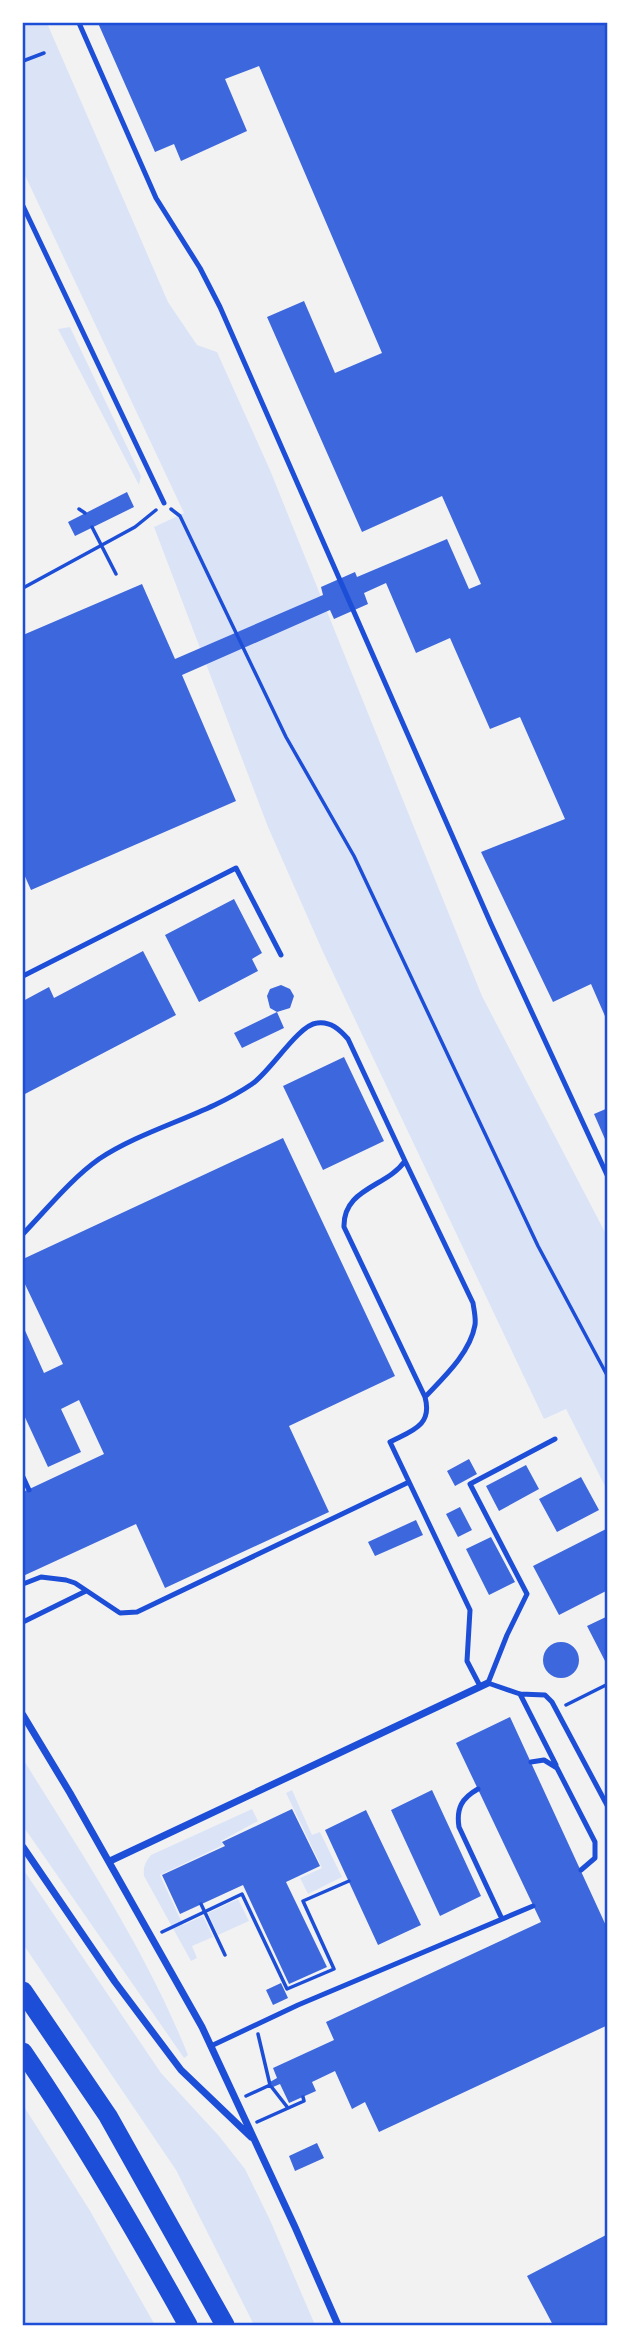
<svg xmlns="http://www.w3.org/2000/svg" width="631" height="2348" viewBox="0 0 631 2348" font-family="'Sofia Sans Condensed',sans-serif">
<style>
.green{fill:#dbe4f7}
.building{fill:#3d67dc}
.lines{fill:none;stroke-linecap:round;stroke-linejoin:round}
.path{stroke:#1d4ed8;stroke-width:3.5}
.service{stroke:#1d4ed8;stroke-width:5}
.minor{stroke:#1d4ed8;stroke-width:7}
.motorway{stroke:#1d4ed8;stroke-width:19}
.neatline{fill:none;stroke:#1d4ed8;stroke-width:2.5}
</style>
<rect width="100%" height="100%" fill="#f2f2f2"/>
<!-- green -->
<path class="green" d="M23,23h24l121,279 29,43 20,7 53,118 212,526 126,242v254l-42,-83 -22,10 -221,-467 -55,-125 -114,-300 30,-14 -161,-342z
M70,327l71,149 -2,9 -81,-156z
M23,1759c59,95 123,191 165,296l-4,3 -161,-232z
M292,1790l20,45 8,-3 22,45 -34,17 -8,-16 22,-10 -36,-75z
M252,1809l6,12 -37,20 2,4 -63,30 23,50 20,-9 10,21 -21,9 5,12 -6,3 -47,-85c-1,-9 1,-14 7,-21z
M23,1869l138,204 58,63 26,33 25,51 45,105h-61l-78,-155 -153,-226z
M238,1899l11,22 -31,14 -10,-22z
M23,2105l66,104 66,116h-132z"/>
<!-- building -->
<path class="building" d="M98,23h510v1000l-17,-39 -38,18 -72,-150 84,-33 -45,-102 -30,12 -40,-91 -34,15 -30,-70 -22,10 4,11 -34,15 -4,-9 -148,65 54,126 -205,89 -8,-18v-237l119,-51 33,75 148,-64 -2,-8 34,-15 2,5 90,-38 22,50 12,-5 -39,-88 -80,36 -95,-215 37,-16 31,72 47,-20 -123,-287 -34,13 22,52 -66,30 -7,-17 -19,8z
M127,492l7,15 -59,29 -7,-14z
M234,899l28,54 -10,6 6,12 -59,31 -34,-67z
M143,951l33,64 -153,80v-94l26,-14 5,11z
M281,985l9,4 4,7 -4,12 -13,4 7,16 -42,20 -8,-15 43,-21 -7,-4 -3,-12 3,-7z
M344,1057l40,84 -61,29 -40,-84z
M608,1108v38l-14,-32z
M283,1138l112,238 -106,50 40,86 -164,76 -29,-64 -113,52v-84l81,-38 -25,-54 -18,9 20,43 -33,15 -25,-54v-87l21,47 19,-9 -40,-84v-21z
M469,1459l8,15 -22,12 -8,-15z
M526,1465l13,24 -40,22 -13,-25z
M581,1477l18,33 -42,22 -18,-33z
M460,1507l12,23 -14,7 -12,-23z
M416,1520l7,15 -48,21 -7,-14z
M608,1528v62l-49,25 -26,-49z
M491,1537l24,45 -26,13 -23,-46z
M608,1616v43l-3,2 -18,-35z
M543 1660a18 18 0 1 1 36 0a18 18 0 1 1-36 0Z
M510,1717l98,213v95l-229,107 -14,-30 -13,7 -17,-38 -23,11 4,9 -27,12 -9,-19 -7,3 -3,-5 7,-4 -4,-10 61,-28 -8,-18 215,-100 -85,-179z
M432,1790l49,106 -41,20 -49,-106z
M292,1809l28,57 -34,16 41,85 -38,17 -46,-99 -63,29 -18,-39 63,-29 -3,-4z
M366,1810l55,115 -43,20 -53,-115z
M281,1983l7,15 -15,7 -7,-15z
M317,2143l7,15 -29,13 -6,-15z
M608,2234v91h-55l-26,-49z"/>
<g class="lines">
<!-- path -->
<path class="path" d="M23,61l21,-8
M79,509l6,4
M171,509l9,7 106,221 68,119 184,390 70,131
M92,527l24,47
M23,588l112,-61 21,-17
M566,1705l42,-21
M201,1904l24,51
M162,1932l80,-38 45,95 47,-20 -31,-68 46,-20
M258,2034l12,51 18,23
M246,2096l24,-11
M257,2122l47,-21 -1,-4"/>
<!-- service -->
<path class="service" d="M79,23l77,175 44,70 20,39 271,617 117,253
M23,206l141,297
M23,976l213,-108 45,87
M405,1161l68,142c1,7 3,15 2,22 -5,28 -31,52 -50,72
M23,1234c23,-24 49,-56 76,-75 47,-31 106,-43 153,-75 19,-13 46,-59 65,-61 14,-2 23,7 31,16l57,122c-18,26 -62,27 -61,66l81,170c8,29 -14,34 -35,45l80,168 -3,51 13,25
M555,1439l-85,45 57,110 -20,41 -19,48 32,11 25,1 7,7 56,105
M23,1477l6,13
M23,1584l18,-7 25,3 9,3 45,30 17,-1 272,-130
M23,1622l63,-31
M520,1694l36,71
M531,1762l13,-2 13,8 38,74v16l-14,12
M478,1789c-16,9 -22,19 -19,38l43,92
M211,2046l87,-41 235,-99"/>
<!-- minor -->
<path class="minor" d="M23,1715l47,78 132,234 93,200 43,98
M23,1847l92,135 66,88 70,67
M110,1861l378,-178"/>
<!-- motorway -->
<path class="motorway" d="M23,1991l85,125 117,209
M23,2052c60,88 113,180 165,273"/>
</g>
<!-- border -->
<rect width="631" height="2348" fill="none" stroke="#ffffff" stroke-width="49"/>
<rect x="24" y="24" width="582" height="2300" class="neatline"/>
</svg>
